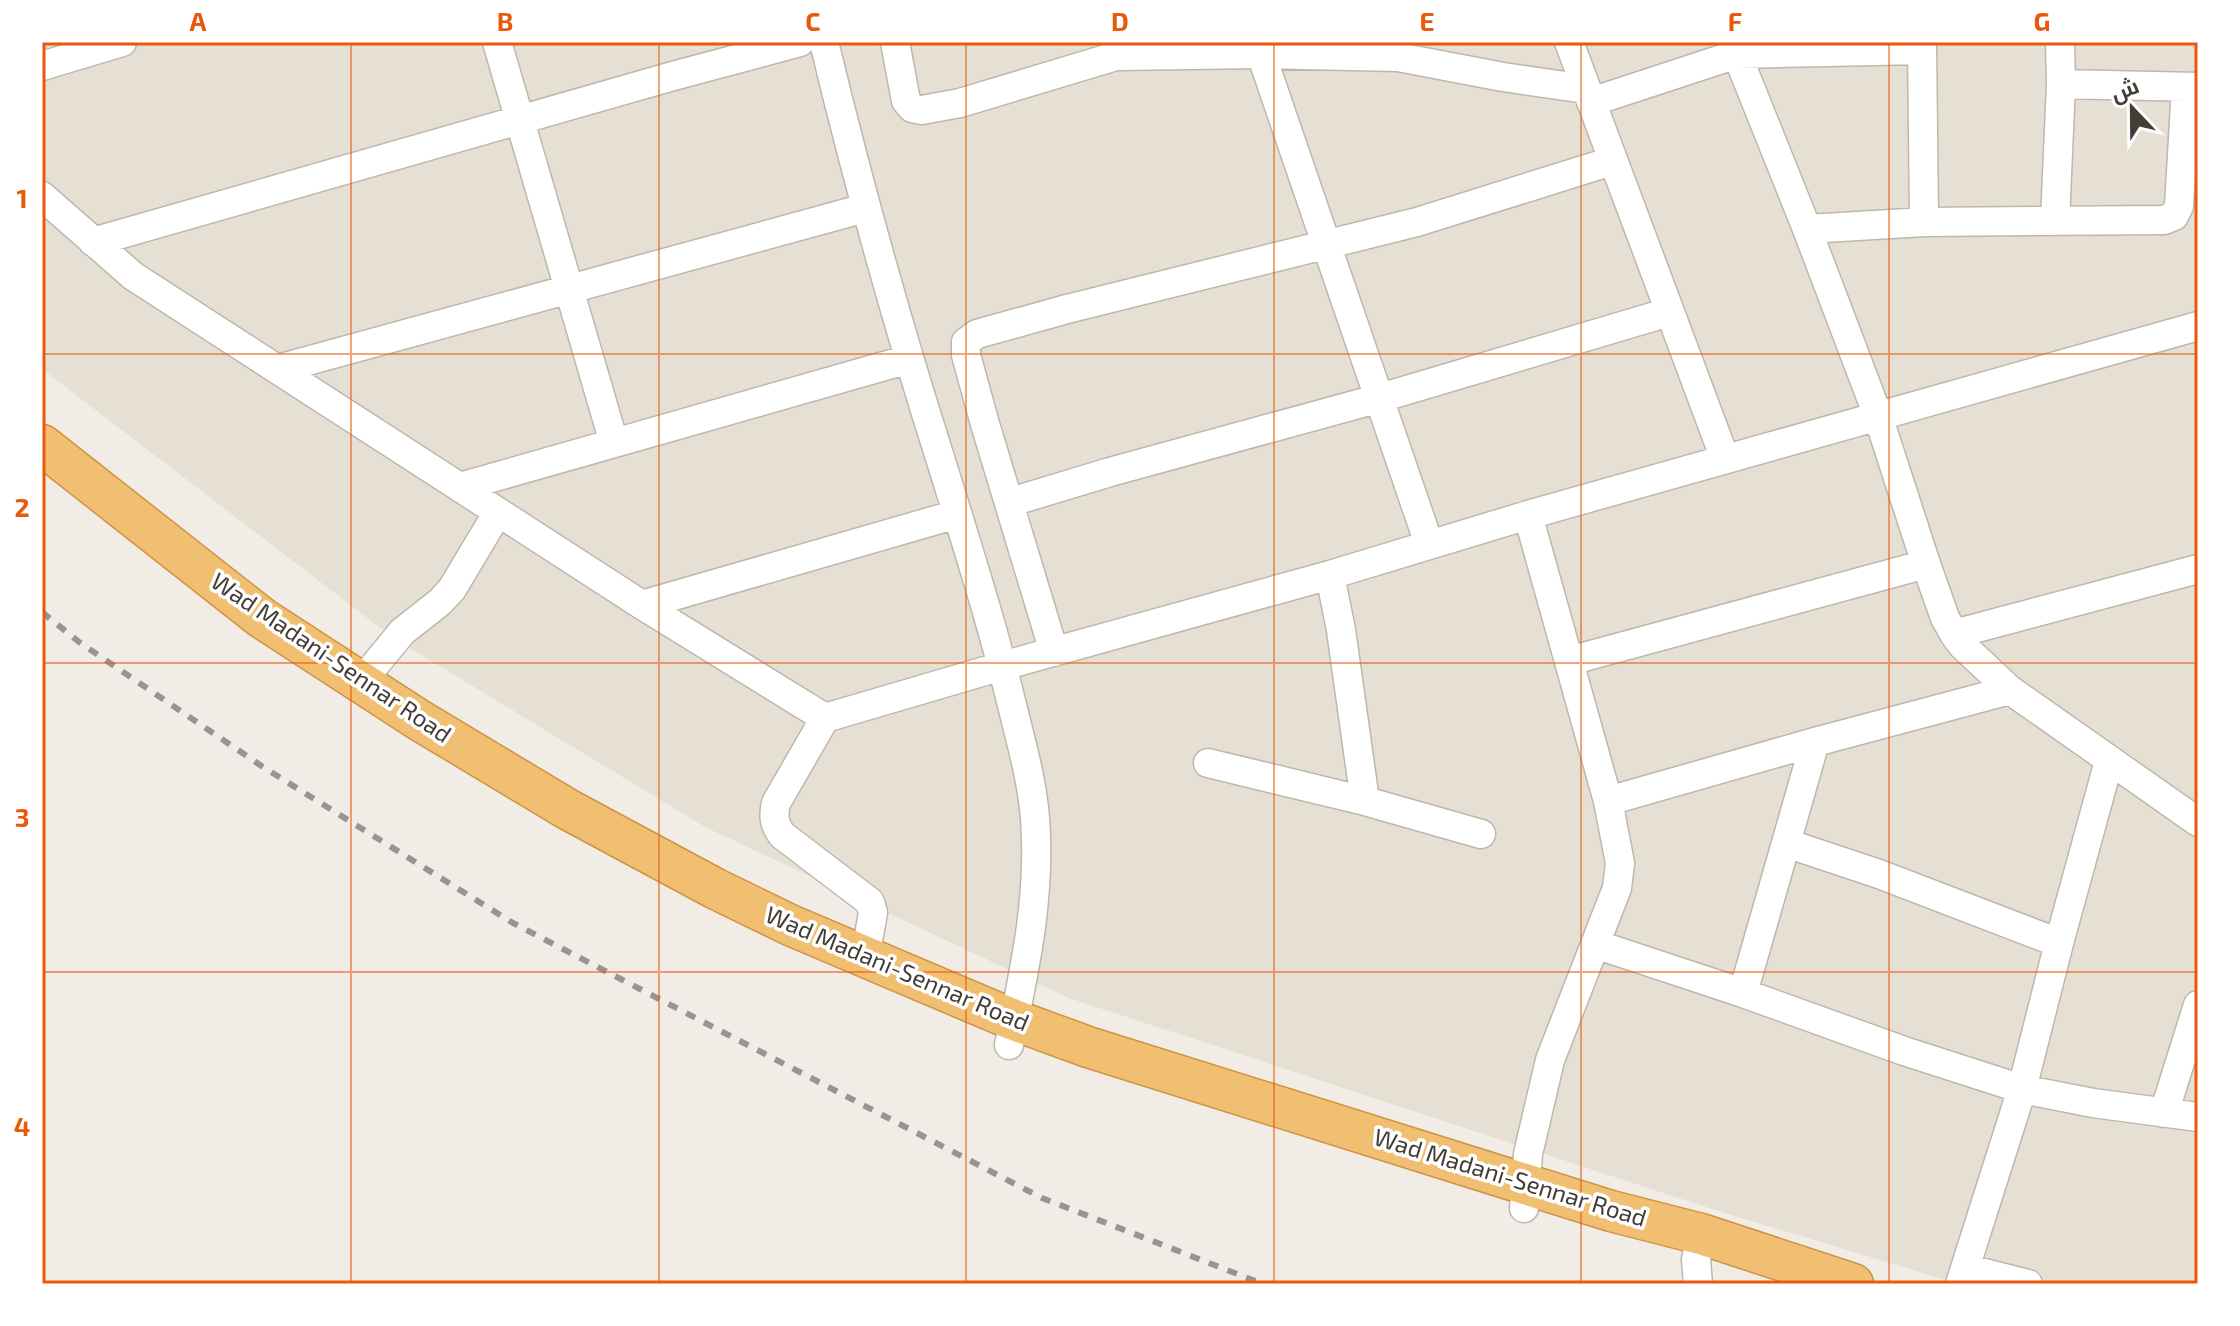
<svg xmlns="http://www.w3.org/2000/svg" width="2240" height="1326" viewBox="0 0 2240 1326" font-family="'Exo 2',Cairo,sans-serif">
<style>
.residential{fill:#e5dfd4}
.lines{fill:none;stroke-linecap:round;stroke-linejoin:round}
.minor-casing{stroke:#bfb7ac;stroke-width:31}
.highway-casing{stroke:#cf9342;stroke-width:43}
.minor{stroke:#fff;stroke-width:28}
.highway{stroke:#f1bf71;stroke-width:40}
.rail{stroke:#959595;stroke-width:6;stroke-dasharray:10 10;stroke-linecap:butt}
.grid{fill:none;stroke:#e8590c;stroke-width:2;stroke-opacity:0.55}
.labels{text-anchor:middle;stroke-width:7;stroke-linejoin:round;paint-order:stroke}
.street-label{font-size:24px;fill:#433d36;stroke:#fff}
.neatline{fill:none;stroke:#e8590c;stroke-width:3}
.grid-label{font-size:26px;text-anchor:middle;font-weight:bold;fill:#e8590c}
</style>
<rect width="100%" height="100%" fill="#f1ede6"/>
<!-- residential -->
<path class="residential" d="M42,42h2156v1242h-239l-247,-75 -643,-211 -364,-171 -310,-188 -353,-270z"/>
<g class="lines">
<defs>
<path id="minor" d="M497,42l117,401
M824,42c34,141 73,281 117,419 25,81 51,162 71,244 9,37 20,75 23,113 6,79 -10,150 -26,227
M895,42l11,59 6,7 10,2 38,-7 156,-47 145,-2 137,3 105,20 83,12
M1257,42l172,502
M1569,42l156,417
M1732,42l75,187 71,187 48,148 19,54 9,16 9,12 47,44 188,132
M1922,42l2,180
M42,66l80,-24
M2061,84l137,3
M1591,102l146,-48 185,-4
M42,196l91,80 509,329 183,113
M2055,221l6,-137 -1,-42
M1807,229l117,-7 240,-2 10,-4 5,-10 7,-119
M93,242l580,-166 127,-34
M278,369l587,-161
M460,487l449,-128
M1011,502l99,-30 270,-74 289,-86
M1330,575l11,55 24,171
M642,605l315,-91
M1954,634l244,-65
M1054,652l-69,-228 -19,-69v-13l11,-8 90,-25 350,-87 195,-61
M1569,661l357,-97
M361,682l41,-50 38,-30 12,-13 46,-77
M1208,763l157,38 116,33
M1608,801l207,-59 195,-52
M1786,843l93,31 180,69
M1595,944l148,49 161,58 118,38 71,14 105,14
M865,957l8,-44 -3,-11 -88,-67c-8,-11 -9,-19 -6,-32l49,-85 177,-52 328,-91 198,-60 670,-189
M1743,993l72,-251
M2164,1113l34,-108
M1524,1208l4,-54 22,-94 67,-172 3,-25 -12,-62 -80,-286
M1965,1268l63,16
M1698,1284l-2,-24 5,-26
M1960,1284l62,-195 37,-146 50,-182"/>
<path id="highway" d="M42,445l220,173 157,102 150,90 147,79 74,36 224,95 74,27 523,164 90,23 152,50"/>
</defs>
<!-- minor casing -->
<use href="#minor" class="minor-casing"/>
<!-- highway casing -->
<use href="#highway" class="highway-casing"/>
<!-- minor -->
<use href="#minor" class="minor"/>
<!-- highway -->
<use href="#highway" class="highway"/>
<!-- rail -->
<path class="rail" d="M42,612l37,30 184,125 250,156 529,275 221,86"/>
</g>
<!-- grid -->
<path class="grid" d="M351,42v1242M659,42v1242M966,42v1242M1274,42v1242M1581,42v1242M1889,42v1242M42,354h2156M42,663h2156M42,972h2156"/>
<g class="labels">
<!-- street labels -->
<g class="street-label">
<text transform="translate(331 658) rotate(34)" y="8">Wad Madani-Sennar Road</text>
<text transform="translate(897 969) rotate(23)" y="8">Wad Madani-Sennar Road</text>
<text transform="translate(1510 1178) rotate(17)" y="8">Wad Madani-Sennar Road</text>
</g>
</g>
<!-- border -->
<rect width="2240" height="1326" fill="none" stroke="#ffffff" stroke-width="88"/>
<!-- north arrow -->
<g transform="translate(2132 108) rotate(338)" stroke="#ffffff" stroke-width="6" paint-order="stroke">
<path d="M0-6L14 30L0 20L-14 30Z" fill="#433d36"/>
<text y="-12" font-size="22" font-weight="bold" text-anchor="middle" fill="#433d36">ش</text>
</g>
<rect x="44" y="44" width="2152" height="1238" class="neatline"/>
<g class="grid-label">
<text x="198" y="31">A</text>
<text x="505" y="31">B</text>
<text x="813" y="31">C</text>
<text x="1120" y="31">D</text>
<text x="1427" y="31">E</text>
<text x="1735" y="31">F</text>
<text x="2042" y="31">G</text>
<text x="22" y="208">1</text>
<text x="22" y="517">2</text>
<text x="22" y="827">3</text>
<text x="22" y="1136">4</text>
</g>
</svg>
